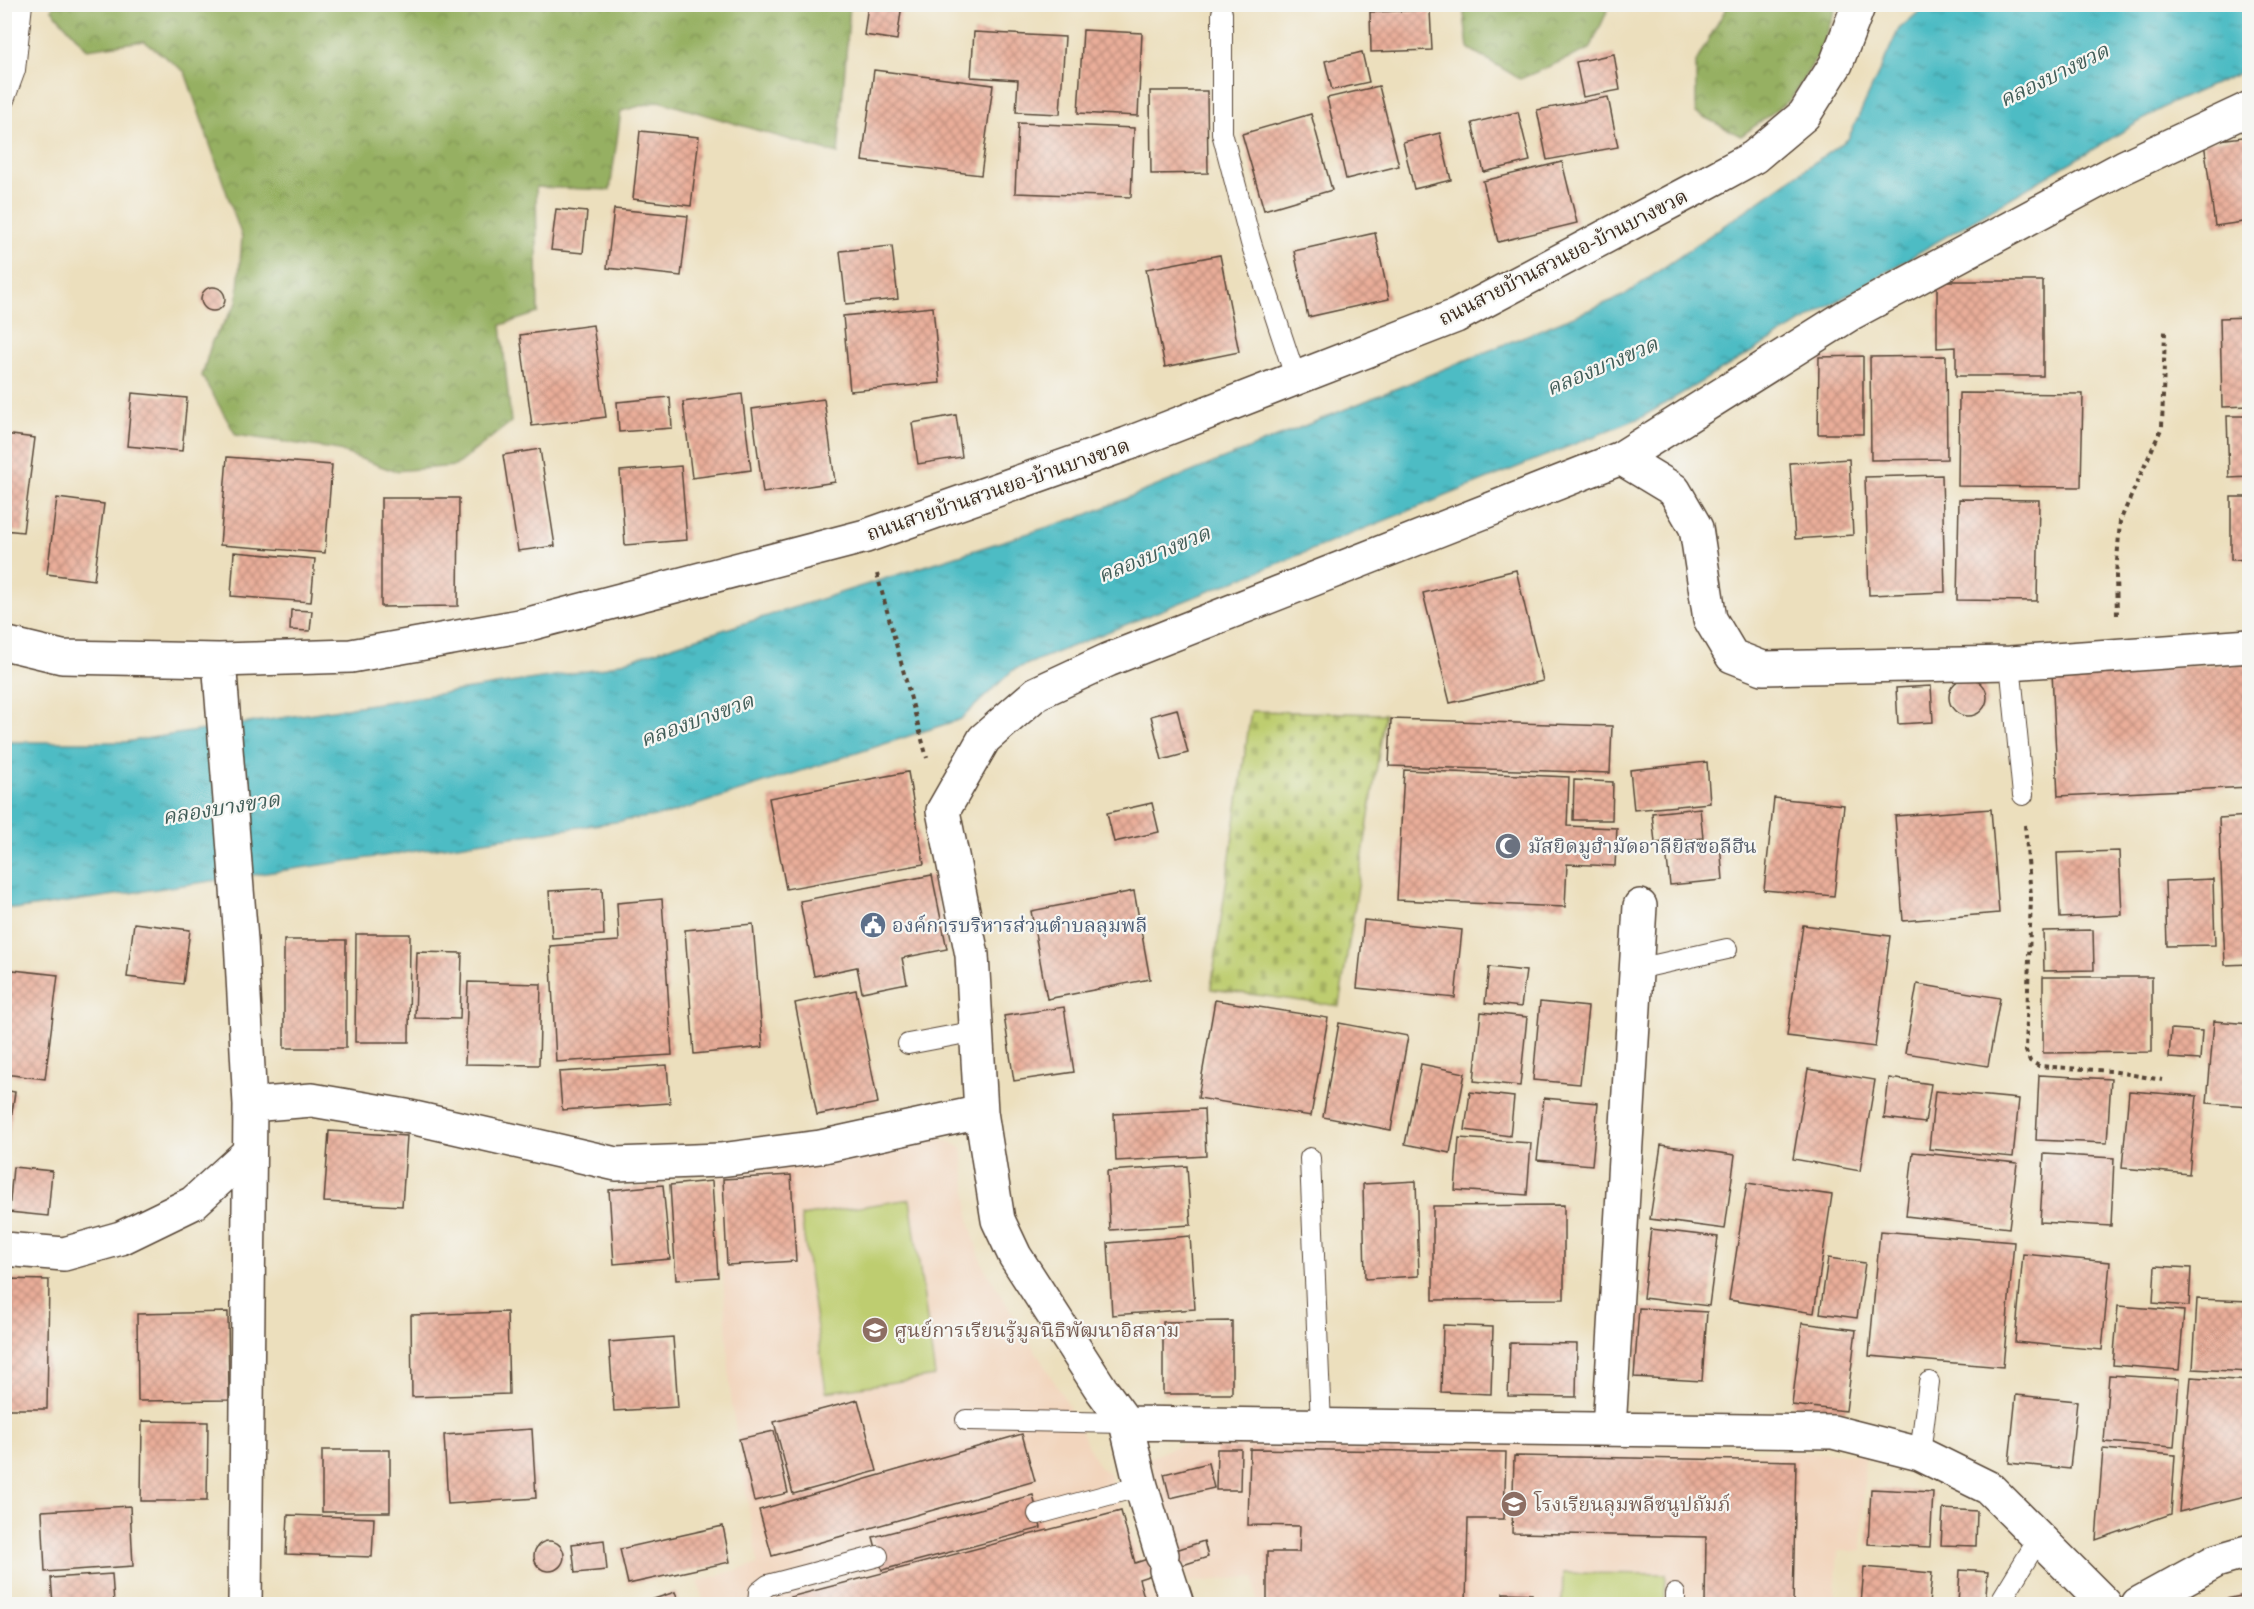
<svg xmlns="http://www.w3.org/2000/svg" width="2254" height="1609" viewBox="0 0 2254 1609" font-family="'Gentium Book Plus','Noto Serif Thai',serif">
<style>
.built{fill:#f2d5bd}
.green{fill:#becd70;stroke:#7c7c47;stroke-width:1.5}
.forest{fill:url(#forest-crowns);stroke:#686d40;stroke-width:1.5}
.cemetery{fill:url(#cemetery-stones);stroke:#7c7c47;stroke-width:1.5}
.water{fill:url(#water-ripples);stroke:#447371;stroke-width:1.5}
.building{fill:url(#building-cross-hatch)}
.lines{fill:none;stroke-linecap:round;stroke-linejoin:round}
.service-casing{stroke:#564536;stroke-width:22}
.minor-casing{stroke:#564536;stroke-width:36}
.tertiary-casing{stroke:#564536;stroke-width:36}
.path{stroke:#564536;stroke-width:4;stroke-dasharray:4.5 4.5;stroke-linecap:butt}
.service{stroke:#fff;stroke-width:20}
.minor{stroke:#fff;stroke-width:33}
.tertiary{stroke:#fff;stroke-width:33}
.labels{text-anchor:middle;stroke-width:4.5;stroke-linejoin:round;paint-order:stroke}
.street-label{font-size:20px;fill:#3b2a1e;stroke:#f6f6f2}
.worship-label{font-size:20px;fill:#5b616d;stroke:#f6f6f2;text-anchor:start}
.service-label{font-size:20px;fill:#4e5e75;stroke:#f6f6f2;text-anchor:start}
.education-label{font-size:20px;fill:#785e54;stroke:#f6f6f2;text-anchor:start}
.water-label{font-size:21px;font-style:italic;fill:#415d58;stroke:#f6f6f2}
</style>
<defs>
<pattern id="forest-crowns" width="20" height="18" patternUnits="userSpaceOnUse" patternTransform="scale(1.5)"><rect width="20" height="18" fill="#96b062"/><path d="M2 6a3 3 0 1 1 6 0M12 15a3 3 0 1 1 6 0" fill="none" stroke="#7c8f50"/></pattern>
<pattern id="cemetery-stones" width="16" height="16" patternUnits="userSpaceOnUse" patternTransform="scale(1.5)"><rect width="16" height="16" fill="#becd70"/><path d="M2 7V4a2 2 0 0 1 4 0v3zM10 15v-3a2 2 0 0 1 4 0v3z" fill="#a4b061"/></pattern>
<pattern id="water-ripples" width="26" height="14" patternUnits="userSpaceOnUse" patternTransform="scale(1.5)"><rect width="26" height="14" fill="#4dbcc4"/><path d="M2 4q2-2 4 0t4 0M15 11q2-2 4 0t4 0" fill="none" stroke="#41999f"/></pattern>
<pattern id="building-cross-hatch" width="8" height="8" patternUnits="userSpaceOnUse" patternTransform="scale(1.5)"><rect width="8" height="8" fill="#eaae9a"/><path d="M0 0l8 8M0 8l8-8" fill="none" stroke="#bf8e7d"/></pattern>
</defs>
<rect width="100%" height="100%" fill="#f6f6f2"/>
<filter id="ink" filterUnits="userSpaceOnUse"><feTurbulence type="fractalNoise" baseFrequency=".0167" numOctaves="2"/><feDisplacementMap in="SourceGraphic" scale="12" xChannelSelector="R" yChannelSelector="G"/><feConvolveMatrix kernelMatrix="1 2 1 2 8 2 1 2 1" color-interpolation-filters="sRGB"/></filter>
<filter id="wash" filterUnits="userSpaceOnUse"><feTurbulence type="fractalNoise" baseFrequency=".008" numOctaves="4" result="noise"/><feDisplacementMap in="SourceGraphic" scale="24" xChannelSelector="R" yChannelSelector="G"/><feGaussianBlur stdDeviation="1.35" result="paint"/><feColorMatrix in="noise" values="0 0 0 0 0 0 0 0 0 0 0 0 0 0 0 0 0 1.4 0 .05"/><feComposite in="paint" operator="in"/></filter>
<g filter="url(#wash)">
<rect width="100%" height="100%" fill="#ecdfbd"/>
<!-- built -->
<path class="built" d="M936,1137l26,10 8,78 12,39 81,132 36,71 10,6 49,131h-454l-6,-23 60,-17 -27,-164 -14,-223z
M1206,1434l659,20 -3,97h-24l-4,53h-577l-3,-27 -65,5 -40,-124z"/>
<!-- green -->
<path class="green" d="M910,1199l25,177 -109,16 -25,-176z
M1563,1573l103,1 -1,30h-103z"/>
<!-- forest -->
<path class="forest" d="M53,5h797l-12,149 -179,-53 -38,10 -11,79 -74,-3 2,126 -37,12 10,97 -56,44 -61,5 -60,-22 -98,-14 -34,-59 10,-35 25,-38 5,-66 -57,-165 -41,-31 -57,8 -35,-39z
M1463,5v-1l147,1 -20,44 -70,30 -52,-31z
M1728,5h109l-18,49 -28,45 -50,37 -45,-23v-51z"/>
<!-- cemetery -->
<path class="cemetery" d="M1251,711l134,3 -46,292 -128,-17z"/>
<!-- water -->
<path class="water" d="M1927,5h322v64l-80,35 -527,313 -629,253 -52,49 -292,95 -649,95 -15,-2v-165h120l475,-73 486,-154 537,-219 225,-157 51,-110z"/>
<g id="blocks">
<!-- building -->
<path class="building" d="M868,4h34l-5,36 -33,-5z
M972,4h27v5z
M1430,10l2,40 -61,2 -1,-40z
M1083,30l59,3 -4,83 -60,-3z
M974,32l91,5 -5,77 -44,-2 2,-32 -47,-3z
M1362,52l7,30 -37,8 -7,-29z
M1614,54l6,36 -37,7 -7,-35z
M874,70l119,15 -12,90 -119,-14z
M1379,86l20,80 -53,13 -19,-81z
M1150,91h57l1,82 -57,1z
M1608,97l10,50 -71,13 -10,-50z
M1518,112l12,49 -46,11 -12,-49z
M1311,114l21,76 -68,20 -22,-76z
M1018,123l116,5 -3,69 -116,-4z
M640,131l59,6 -8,69 -58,-7z
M1440,133l11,47 -37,9 -11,-47z
M2250,136v85l-35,5 -11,-84z
M1562,162l15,61 -79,19 -15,-61z
M556,209l31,3 -4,41 -32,-3z
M614,209l74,7 -7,60 -74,-8z
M1375,233l14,66 -81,18 -14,-66z
M892,246l6,53 -52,5 -6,-53z
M1220,255l19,97 -74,15 -19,-98z
M1937,281h106v95h-87v-29l-19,1z
M201 299a12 12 0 1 1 24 0a12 12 0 1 1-24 0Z
M933,307l7,76 -90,8 -7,-75z
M2250,317v89l-28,1 -2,-89z
M593,325l13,92 -74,9 -12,-91z
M1863,356v78h-45l1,-77z
M1946,356l1,103 -76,1 -1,-103z
M132,393l55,5 -5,53 -55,-5z
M1959,393l124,1 -2,93 -123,-1z
M742,394l9,76 -59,8 -9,-76z
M670,397l2,31 -53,4 -2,-30z
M824,399l11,83 -72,11 -11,-84z
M956,415l6,42 -44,7 -6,-41z
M2227,416h23v61l-21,1z
M4,434l31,4 -12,94 -19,-2z
M540,449l15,97 -37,5 -15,-96z
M227,457l105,8 -7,88 -105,-8z
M1849,459l4,76 -58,4 -5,-76z
M681,466l6,74 -62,5 -5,-74z
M1942,475l3,117 -76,3 -4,-118z
M2231,497h19v62l-19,1z
M57,498l47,6 -10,76 -47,-6z
M381,498h78l-1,108 -77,1z
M1959,499l80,1 -2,101 -80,-1z
M234,552l81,7 -4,43 -80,-6z
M1516,570l27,111 -93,22 -27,-110z
M291,610l21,1 -2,20 -20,-1z
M2250,663v124l-192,9 -6,-124z
M1949 697a19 19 0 1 1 38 0a19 19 0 1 1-38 0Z
M1931,686l2,36 -35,2 -2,-36z
M1177,709l11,44 -26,7 -11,-44z
M1391,719l221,7 -2,47 -221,-7z
M1707,762l3,41 -76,7 -4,-40z
M1404,770l165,7 -2,49 50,2 -2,38 -48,-2 -2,43 -168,-7z
M908,772l16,92 -138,25 -17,-91z
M1574,780l39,2 -1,38h-39z
M1774,798l70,7 -10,91 -70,-6z
M1152,803l7,29 -45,10 -7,-29z
M1700,808l3,30 -48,5 -3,-30z
M1991,809l8,104 -96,8 -8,-105z
M2250,816v148l-25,1 -6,-147z
M1720,843l3,37 -53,5 -4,-35z
M2119,851l3,64 -62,3 -3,-65z
M932,875l15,74 -45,9 5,25 -45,9 -5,-25 -43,9 -14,-75z
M2213,879l2,66 -48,1 -2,-65z
M602,888l2,47 -52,3 -3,-47z
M1134,891l16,88 -103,20 -16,-88z
M662,899l10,156 -116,7 -6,-116 69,-5 -2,-38z
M1364,920l98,10 -7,68 -98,-10z
M134,923l56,7 -7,54 -56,-7z
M753,924l10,123 -69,7 -9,-124z
M1803,925l87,11 -15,111 -88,-11z
M2093,930l1,40 -50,1 -1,-40z
M356,934h54l-1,108h-54z
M284,940h62v108h-62z
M417,952l45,1 -2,66 -45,-1z
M1489,967l37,4 -5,36 -36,-4z
M4,969l54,6 -13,104 -41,-5z
M2043,977h109v75l-109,1z
M468,982l73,2 -2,81 -74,-1z
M1917,984l83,14 -12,68 -83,-13z
M856,990l22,113 -61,12 -22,-112z
M1215,1000l113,18 -17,98 -113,-18z
M1540,1002l48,5 -8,77 -47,-4z
M1064,1007l10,65 -60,9 -10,-65z
M1481,1012l46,5 -7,69 -46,-5z
M2214,1021l36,3v82l-43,-3z
M1339,1023l69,13 -17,94 -68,-13z
M2171,1029l31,2 -2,29 -31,-2z
M1421,1064l44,9 -15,80 -45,-9z
M667,1065l3,38 -108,7 -3,-38z
M1808,1069l67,11 -15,91 -67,-12z
M2039,1075l72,4 -4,64 -71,-3z
M1889,1078l42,6 -6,39 -41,-5z
M4,1090l11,2 -9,61h-2z
M1935,1091l84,8 -6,58 -84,-8z
M2129,1091l68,5 -8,78 -67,-6z
M1470,1092l44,5 -4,39 -45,-6z
M1544,1098l54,5 -6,62 -55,-5z
M1204,1109l2,47 -90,5 -2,-47z
M329,1131l78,5 -5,70 -78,-4z
M1459,1138l72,5 -4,52 -72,-5z
M1661,1145l74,10 -10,74 -75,-10z
M1913,1152l104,11 -8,65 -103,-12z
M2044,1154l70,4 -3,68 -71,-4z
M1187,1166l4,59 -81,5 -3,-59z
M13,1167l39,4 -4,45 -39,-4z
M791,1175l5,86 -69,4 -4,-86z
M712,1181l6,96 -42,3 -6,-95z
M1416,1181l3,95 -54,3 -2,-95z
M1747,1183l85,12 -18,118 -85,-13z
M663,1185l7,74 -56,5 -5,-74z
M1564,1205v94l-131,1v-94z
M1651,1229l67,8 -9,69 -66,-8z
M1880,1231l134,11 -11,125 -134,-11z
M1190,1236l5,73 -83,6 -4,-72z
M2023,1254l87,8 -8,88 -87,-8z
M1828,1258l37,5 -8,55 -37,-5z
M2155,1266l36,2 -2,38 -36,-3z
M4,1279l45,1 -2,129h-43z
M2197,1299l53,2v71l-57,-3z
M2118,1306l66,5 -5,59 -66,-5z
M1639,1308l68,4 -5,69 -68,-4z
M228,1312l1,88 -91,1 -1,-87z
M507,1312l2,82 -97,3 -1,-82z
M1232,1321v73h-69v-72z
M1802,1323l54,7 -10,81 -54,-6z
M1443,1325l50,2 -2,67 -50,-2z
M673,1337l5,70 -64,4 -5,-69z
M1510,1343l67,1 -1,53 -68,-1z
M2109,1375l70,4 -5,68 -70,-5z
M2191,1377l59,4v114l-71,17z
M2016,1395l61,6 -7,68 -61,-6z
M858,1400l19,71 -84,23 -19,-72z
M142,1421l66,1 -1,79h-66z
M532,1429l4,69 -88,6 -4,-69z
M774,1431l14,62 -34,8 -15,-62z
M1022,1434l13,47 -263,75 -13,-46z
M1217,1449h24l-1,41h-24z
M1250,1449l256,3 -2,67h-36l-2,85h-199v-52h32l1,-26 -52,-1z
M2103,1449l72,6 -4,59 -75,26z
M322,1450h68v62h-68z
M1514,1456l282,5 -3,143h-88l1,-67 -194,-4z
M1208,1463l6,25 -44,10 -6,-24z
M1871,1489l62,3 -3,55 -62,-3z
M1033,1495l8,33 -159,42 -9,-33z
M130,1506l3,60 -88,6 -3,-61z
M1943,1509l34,2 -1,35 -35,-1z
M1121,1511l14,52 69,-22 4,16 -69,22 7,25h-354l-2,-7z
M288,1515l86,3 -2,39 -86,-3z
M723,1526l7,36 -102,22 -8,-35z
M604,1540l3,30 -32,3 -3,-29z
M534 1556a15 15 0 1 1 30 0a15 15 0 1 1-30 0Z
M1864,1567l68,6 -3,31h-68z
M1960,1570l28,2 -3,32h-27z
M112,1574l2,30h-61l-2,-26z
M675,1592l5,12h-41z
M1503,1593l29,1v10h-29z
M2250,1594v10h-24v-5z"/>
</g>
</g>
<g filter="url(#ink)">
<use href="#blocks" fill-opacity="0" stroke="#564536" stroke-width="1.5"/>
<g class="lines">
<defs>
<path id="service" d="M1222,13v120l29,110 44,133
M4,100l11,-30 7,-66
M2010,663l13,132
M1637,969l90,-20
M908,1044l69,-13
M1310,1158l11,267
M966,1420l160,3
M1920,1454l9,-72
M1038,1514l103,-28
M1675,1594v10
M758,1604l1,-12 9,-7 110,-29
M1999,1604l40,-66"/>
<path id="minor" d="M1621,458l53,32 22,38 14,91 22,37 31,12 247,-5 240,-17
M4,643l58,14 157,3 132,-4 174,-31 341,-89 261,-92 329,-128 241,-128 57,-31 50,-42 32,-51 23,-60
M219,660l22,280 9,165 62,-5 94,16 210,48 104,-4 100,-13 161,-35
M4,1249l60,5 57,-16 72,-35 55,-50
M1126,1423l707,9 87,22 69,34 116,116
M1609,1429l31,-523
M1162,1555l-21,-69 -15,-63 -25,-34 -86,-133 -17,-36 -17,-108 -9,-157 -29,-144 41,-72 53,-46 71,-33 513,-202 229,-144 274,-147 126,-59
M1166,1570l11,34
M245,1604l5,-499"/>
<path id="tertiary" d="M2138,1604l78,-43 34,-10"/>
</defs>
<!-- service casing -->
<use href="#service" class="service-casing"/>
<!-- minor casing -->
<use href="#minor" class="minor-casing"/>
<!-- tertiary casing -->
<use href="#tertiary" class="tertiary-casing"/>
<!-- path -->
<path class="path" d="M877,574l50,184
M2117,615l-1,-40 4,-54 42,-94 3,-96
M2025,825l6,71 -5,155 4,10 9,5 72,5 51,9"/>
<!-- service -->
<use href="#service" class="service"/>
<!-- minor -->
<use href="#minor" class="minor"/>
<!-- tertiary -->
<use href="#tertiary" class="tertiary"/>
</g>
</g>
<!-- icons -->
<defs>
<symbol id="mosque-disc" viewBox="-11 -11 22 22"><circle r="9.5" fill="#6b7280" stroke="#f6f6f2"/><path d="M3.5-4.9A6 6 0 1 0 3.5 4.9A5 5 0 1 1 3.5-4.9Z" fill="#fff"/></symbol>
<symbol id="civic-disc" viewBox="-11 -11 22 22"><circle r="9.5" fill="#5c6f8a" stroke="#f6f6f2"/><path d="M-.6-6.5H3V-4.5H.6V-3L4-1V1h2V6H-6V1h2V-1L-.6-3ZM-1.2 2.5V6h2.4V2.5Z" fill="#fff"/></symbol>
<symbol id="school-disc" viewBox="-11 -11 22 22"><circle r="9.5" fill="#8d6e63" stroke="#f6f6f2"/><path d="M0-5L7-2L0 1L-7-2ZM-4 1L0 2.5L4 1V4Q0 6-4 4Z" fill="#fff"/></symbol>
</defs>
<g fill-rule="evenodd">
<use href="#mosque-disc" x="1493" y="831" width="30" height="30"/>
<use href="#civic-disc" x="858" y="910" width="30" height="30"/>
<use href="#school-disc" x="860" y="1315" width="30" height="30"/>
<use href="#school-disc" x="1499" y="1489" width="30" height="30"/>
</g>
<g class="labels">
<!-- street labels -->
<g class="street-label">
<text transform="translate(1563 257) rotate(-27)" y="7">ถนนสายบ้านสวนยอ-บ้านบางขวด</text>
<text transform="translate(998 489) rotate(-19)" y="7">ถนนสายบ้านสวนยอ-บ้านบางขวด</text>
</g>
<!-- worship labels -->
<g class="worship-label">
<text x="1528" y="853">มัสยิดมูฮำมัดอาลียิสซอลีฮีน</text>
</g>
<!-- service labels -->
<g class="service-label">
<text x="892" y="932">องค์การบริหารส่วนตำบลลุมพลี</text>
</g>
<!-- education labels -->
<g class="education-label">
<text x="894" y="1337">ศูนย์การเรียนรู้มูลนิธิพัฒนาอิสลาม</text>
<text x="1534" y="1511">โรงเรียนลุมพลีชนูปถัมภ์</text>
</g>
<!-- water labels -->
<g class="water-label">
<text transform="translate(2054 75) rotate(-26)" y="7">คลองบางขวด</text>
<text transform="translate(1602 366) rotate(-23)" y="7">คลองบางขวด</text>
<text transform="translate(1154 554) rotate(-22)" y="7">คลองบางขวด</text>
<text transform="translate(697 720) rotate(-20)" y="7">คลองบางขวด</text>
<text transform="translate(221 808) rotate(-9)" y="7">คลองบางขวด</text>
</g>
</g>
<!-- margin -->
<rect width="2254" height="1609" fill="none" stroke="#f6f6f2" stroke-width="24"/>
</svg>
